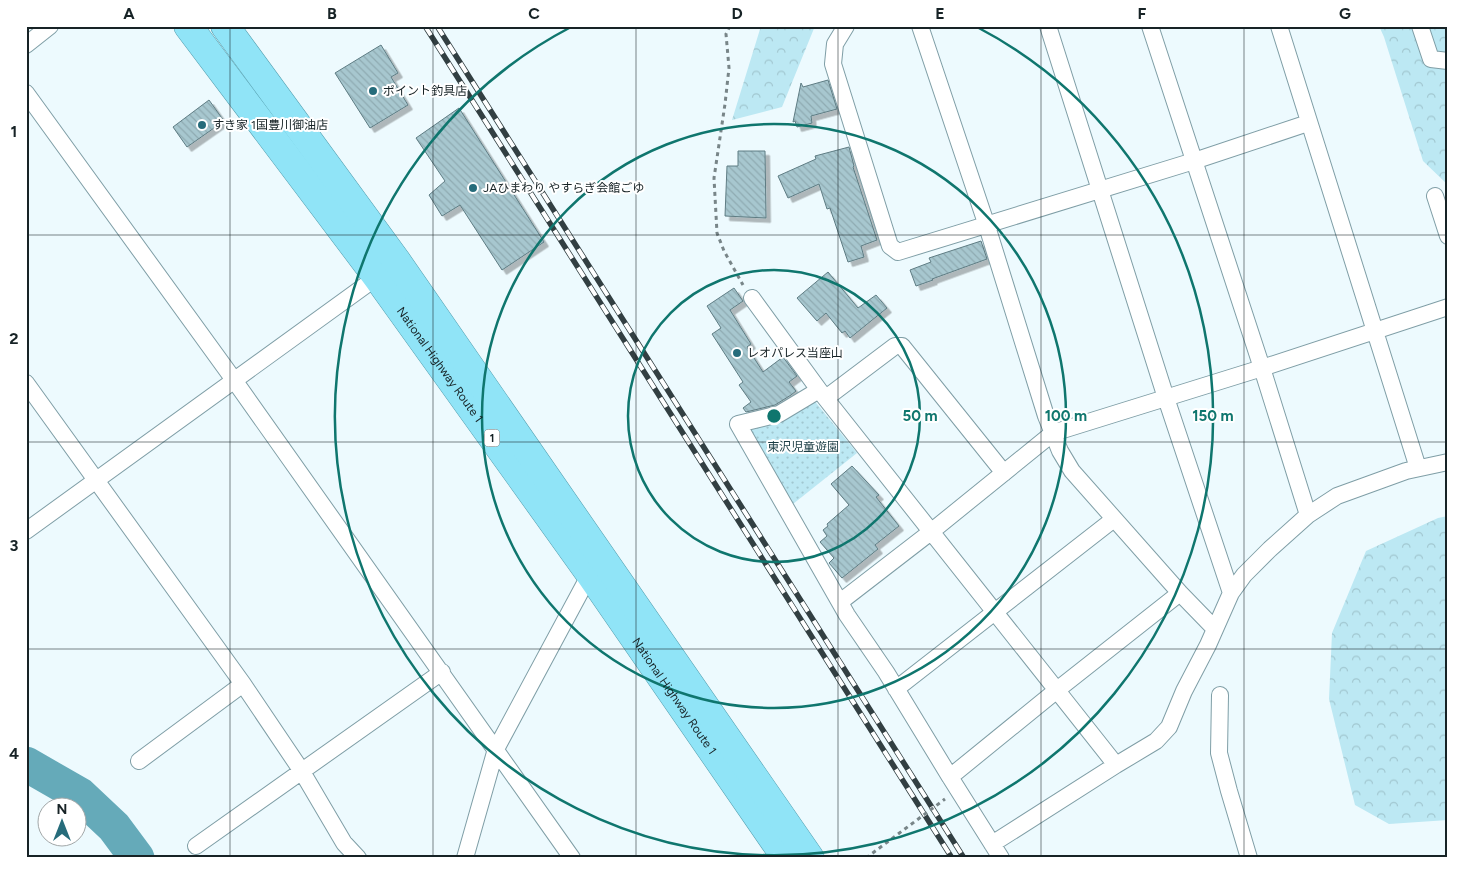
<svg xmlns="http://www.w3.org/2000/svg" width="1474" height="884" viewBox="0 0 1474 884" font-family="Figtree,'Noto Sans JP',sans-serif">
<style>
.forest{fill:url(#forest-crowns)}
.park{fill:url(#park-dots)}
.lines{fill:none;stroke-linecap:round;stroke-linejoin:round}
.river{stroke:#65aab9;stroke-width:35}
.building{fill:url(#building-back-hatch);stroke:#5e7c83;filter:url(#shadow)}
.minor-casing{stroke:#7f9ea6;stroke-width:18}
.trunk-casing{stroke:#539dad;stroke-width:29}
.path{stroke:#788588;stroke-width:3;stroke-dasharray:4 4;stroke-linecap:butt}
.minor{stroke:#fff;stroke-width:16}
.trunk{stroke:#90e4f7;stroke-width:28}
.rail-casing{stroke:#323f42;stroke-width:5.5}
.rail{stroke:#fff;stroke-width:4;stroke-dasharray:11;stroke-linecap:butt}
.path-bridge{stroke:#788588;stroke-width:3;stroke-dasharray:4 4;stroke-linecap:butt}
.grid{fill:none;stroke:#172326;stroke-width:1;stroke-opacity:0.55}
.ring{fill:none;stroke:#0f766e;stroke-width:2.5}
.poi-dot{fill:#266c7b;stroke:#fff;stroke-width:2}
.labels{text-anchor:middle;stroke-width:4;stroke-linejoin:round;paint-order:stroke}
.shield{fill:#fff;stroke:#5d6567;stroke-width:1}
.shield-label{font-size:11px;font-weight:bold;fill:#172326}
.poi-label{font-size:12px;fill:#172326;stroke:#fff;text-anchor:start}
.street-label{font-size:12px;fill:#172326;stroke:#fff}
.park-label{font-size:12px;fill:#1a3c43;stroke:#fff}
.centre{fill:#0f766e;stroke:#fff;stroke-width:2.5}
.ring-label{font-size:15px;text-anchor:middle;font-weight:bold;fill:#0f766e;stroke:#fff;stroke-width:4;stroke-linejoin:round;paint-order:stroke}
.neatline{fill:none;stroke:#172326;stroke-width:2}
.grid-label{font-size:16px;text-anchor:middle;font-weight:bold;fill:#172326}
</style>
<defs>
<pattern id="forest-crowns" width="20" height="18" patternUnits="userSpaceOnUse" patternTransform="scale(1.25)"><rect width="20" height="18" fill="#bce8f3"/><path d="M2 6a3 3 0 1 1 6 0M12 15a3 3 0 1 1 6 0" fill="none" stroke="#a1c7d0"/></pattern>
<pattern id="park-dots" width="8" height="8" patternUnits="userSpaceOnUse" patternTransform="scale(1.25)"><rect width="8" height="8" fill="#bce8f3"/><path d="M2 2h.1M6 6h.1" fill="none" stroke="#a1c7d0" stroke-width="1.8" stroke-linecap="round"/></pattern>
<pattern id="building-back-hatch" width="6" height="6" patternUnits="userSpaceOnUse" patternTransform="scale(1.25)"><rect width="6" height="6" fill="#a7c7cf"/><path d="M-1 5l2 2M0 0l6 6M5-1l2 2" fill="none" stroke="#8fabb2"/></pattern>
<filter id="shadow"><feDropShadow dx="4.5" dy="4.5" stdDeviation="0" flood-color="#0004"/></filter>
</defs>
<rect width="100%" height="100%" fill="#edfafe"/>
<!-- forest -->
<path class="forest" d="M761,26h54l-33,81 -50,13z
M1379,26h69v159l-25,-24 -39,-124z
M1448,516v304l-59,4 -34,-19 -26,-106 3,-66 34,-82 72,-33z"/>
<!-- park -->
<path class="park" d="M813,399l44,54 -64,51 -45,-78z"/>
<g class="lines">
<!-- river -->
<path class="river" d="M26,764l54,31 34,32 23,31"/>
</g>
<!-- building -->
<path class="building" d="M381,45l17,28 -7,4 17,28 -38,23 -35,-55z
M828,80l9,29 -26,7 1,7 -15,4 -2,-6 -2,1 8,-39 2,4z
M209,100l15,21 -37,26 -14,-20z
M459,108l85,134 -42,28 -42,-65 -18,11 -13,-21 16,-14 -29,-43z
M849,147l5,19 -1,1 24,73 -16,6 3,11 -16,5 -18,-54 -3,1 -8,-25 -31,14 -10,-22 38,-17 -1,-3z
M738,151h27l1,67 -41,-2 2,-50h11z
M981,241l6,18 -55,20 1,1 -17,6 -6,-16 21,-8 -2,-4z
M828,272l30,36 18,-13 11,13 -37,30 -5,-7 -3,2 -16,-20 -9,8 -20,-23z
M734,288l9,13 -13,9 21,34 -4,3 16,25 20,-15 14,19 -8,6 7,9 -5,4 -16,10 -29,7 -3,-4 8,-6 -12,-17 4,-3 -31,-48 9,-6 -14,-22z
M852,466l27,29 -3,2 23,29 -24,19 3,4 -36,29 -13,-15 5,-5 -14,-16 7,-6 -4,-6 5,-4 -1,-2 22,-19 -18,-21z"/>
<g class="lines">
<defs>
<path id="minor" d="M846,26l-11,18 -2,20 57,182 8,6 296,-91 114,-38
M920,26l66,197 60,193 14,35 12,20 108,122 34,35
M1048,26l118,372 65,195
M1150,26l112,342 46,147
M1279,26l139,442
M1420,26l11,33 17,2
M26,45l24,-19
M26,93l208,287 338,478
M1435,196l13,40
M752,298l67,92 297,375 40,-24 13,-14 15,-36 24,-46 23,-52 13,-18 26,-26 38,-34 29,-19 69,-25 42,-9
M26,383l217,301 58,86 43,73 14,15
M819,390l-40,24 -41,10 109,191 39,57 64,105
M826,398l69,-52h7l102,127
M26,531l351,-254
M840,602l92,-71 121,-98 209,-65 186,-61
M896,689l218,-170
M1220,695l-1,58 10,38 20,67
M139,761l104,-77
M992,844l124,-79
M196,846l246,-174
M465,858l31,-109 94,-175
M1001,858l-51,-81 107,-87 123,-97"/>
<g id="trunk">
<path id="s1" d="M188,26l189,251 213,297 196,284"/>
<path d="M225,26l171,234 414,598"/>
</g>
</defs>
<!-- minor casing -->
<use href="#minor" class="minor-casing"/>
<!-- trunk casing -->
<use href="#trunk" class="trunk-casing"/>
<!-- path -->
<path class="path" d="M730,26l-4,8 3,34 -4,36 -11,74 3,55 7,18 19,34"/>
<!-- minor -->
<use href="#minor" class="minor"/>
<!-- trunk -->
<use href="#trunk" class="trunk"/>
<defs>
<path id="rail" d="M425,26l527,832
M437,26l527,832"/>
</defs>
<!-- rail casing -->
<use href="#rail" class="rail-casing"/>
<!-- rail -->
<use href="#rail" class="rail"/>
<!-- path-bridge -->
<path class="path-bridge" d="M866,858l79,-59"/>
</g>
<!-- grid -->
<path class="grid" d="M230,26v832M433,26v832M636,26v832M838,26v832M1041,26v832M1244,26v832M26,235h1422M26,442h1422M26,649h1422"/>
<!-- distance rings -->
<g class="ring">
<circle cx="774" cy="416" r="146"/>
<circle cx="774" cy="416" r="292"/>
<path d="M977 27A439 439 0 1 1 571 27"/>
</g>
<!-- markers -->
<g class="poi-dot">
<circle cx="373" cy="91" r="5"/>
<circle cx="202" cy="125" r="5"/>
<circle cx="473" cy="188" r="5"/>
<circle cx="737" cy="353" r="5"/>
</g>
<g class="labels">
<!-- shield labels -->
<rect class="shield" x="484.5" y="429.5" width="15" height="17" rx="4"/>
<g class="shield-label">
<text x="492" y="442">1</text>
</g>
<!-- poi labels -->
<g class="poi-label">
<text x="383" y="95">ポイント釣具店</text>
<text x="212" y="129">すき家 1国豊川御油店</text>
<text x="483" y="192">JAひまわり やすらぎ会館ごゆ</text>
<text x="747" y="357">レオパレス当座山</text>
</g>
<!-- street labels -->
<g class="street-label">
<text dy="4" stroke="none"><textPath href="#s1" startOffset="422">National Highway Route 1</textPath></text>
<text dy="4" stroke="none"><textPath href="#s1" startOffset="828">National Highway Route 1</textPath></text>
</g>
<!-- park labels -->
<g class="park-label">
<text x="803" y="451">東沢児童遊園</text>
</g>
</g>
<circle cx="774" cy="416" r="8" class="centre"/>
<g class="ring-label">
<text x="920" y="421">50 m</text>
<text x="1066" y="421">100 m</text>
<text x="1213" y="421">150 m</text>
</g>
<!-- border -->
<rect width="1474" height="884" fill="none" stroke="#ffffff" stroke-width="55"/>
<!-- north arrow -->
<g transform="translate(62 822)"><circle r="24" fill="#ffffff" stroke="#a2a7a8"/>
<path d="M0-4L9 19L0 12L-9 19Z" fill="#266c7b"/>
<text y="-8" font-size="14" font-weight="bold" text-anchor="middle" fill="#172326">N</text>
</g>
<rect x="28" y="28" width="1418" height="828" class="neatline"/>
<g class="grid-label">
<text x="129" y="19">A</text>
<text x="332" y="19">B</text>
<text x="534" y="19">C</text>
<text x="737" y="19">D</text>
<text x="940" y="19">E</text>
<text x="1142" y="19">F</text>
<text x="1345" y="19">G</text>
<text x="14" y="137">1</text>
<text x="14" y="344">2</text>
<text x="14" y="551">3</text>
<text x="14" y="759">4</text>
</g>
</svg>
